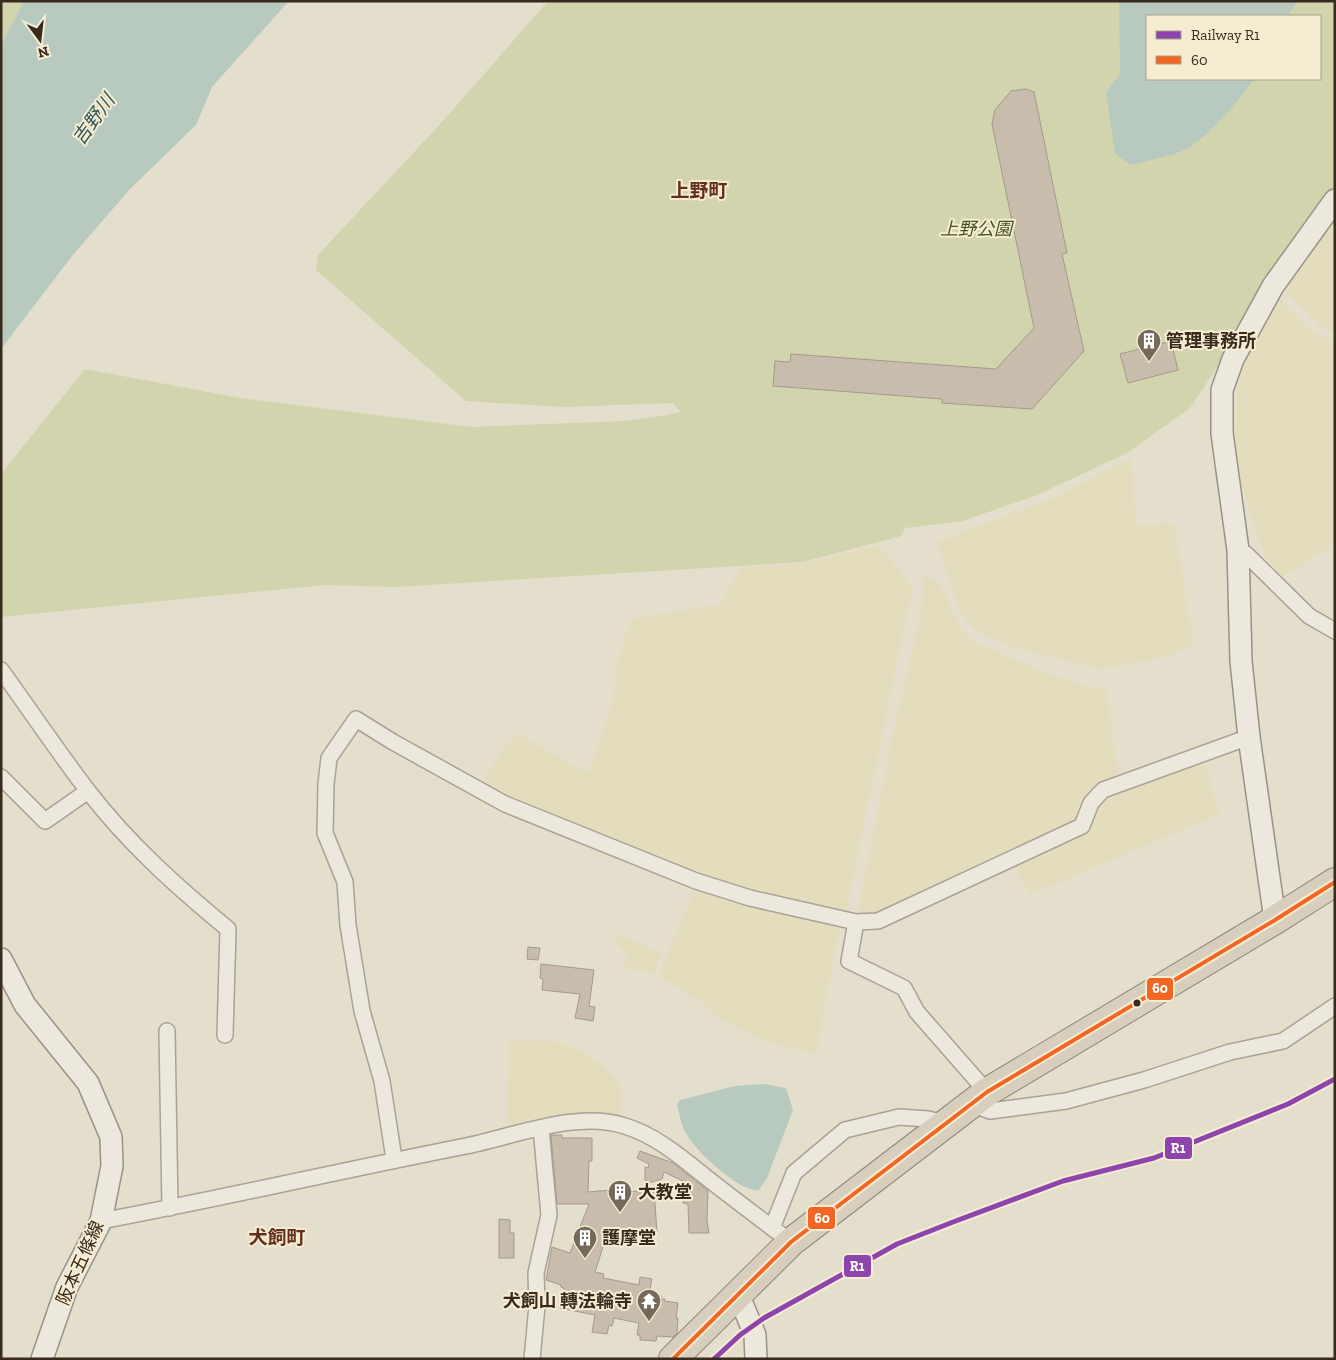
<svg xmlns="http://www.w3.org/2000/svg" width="1336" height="1360" viewBox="0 0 1336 1360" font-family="'Zilla Slab','Noto Sans JP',serif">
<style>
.farmland{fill:#e3ddbd}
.green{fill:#d2d4ae;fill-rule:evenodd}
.water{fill:#b8cabf}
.building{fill:#c8bcad;stroke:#a4998b}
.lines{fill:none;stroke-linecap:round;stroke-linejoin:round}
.street-casing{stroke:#a9a295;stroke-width:18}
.secondary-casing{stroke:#999286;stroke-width:24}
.highway-casing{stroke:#8f887c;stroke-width:30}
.street{stroke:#ece8de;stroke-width:15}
.secondary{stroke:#ece8de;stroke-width:21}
.highway{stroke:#d7cebe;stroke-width:28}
.bus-1-casing{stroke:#f5ecd2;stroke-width:8}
.bus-1{stroke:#f26522;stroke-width:4}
.rail-1-casing{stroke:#f5ecd2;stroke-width:9}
.rail-1{stroke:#8e44ad;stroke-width:5}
.bus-dot{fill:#382b1e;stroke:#f5ecd2;stroke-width:2}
.labels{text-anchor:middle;stroke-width:4;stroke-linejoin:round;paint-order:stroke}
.park-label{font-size:18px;font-style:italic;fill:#475424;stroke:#f5ecd2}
.poi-label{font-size:18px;font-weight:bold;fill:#382b1e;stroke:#f5ecd2;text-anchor:start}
.street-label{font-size:18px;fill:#382b1e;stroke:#f5ecd2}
.water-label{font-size:19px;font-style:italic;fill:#2d5756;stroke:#f5ecd2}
.neighbourhood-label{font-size:19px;font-weight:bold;fill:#642e1d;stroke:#f5ecd2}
.line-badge{stroke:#f5ecd2;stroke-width:2}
.badge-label{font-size:14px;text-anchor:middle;font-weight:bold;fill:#fff}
</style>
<rect width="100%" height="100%" fill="#e4decc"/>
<!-- farmland -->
<path class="farmland" d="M1335,211v122l-15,-7 -40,-39z
M1276,295l40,39 19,9v200l-52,34 -19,-21 -22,-69 -7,-44 2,-59 19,-51z
M1131,458l5,67 38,-2 19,121 -26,13 -64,12 -100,-25 -31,-16 -12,-17 -23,-69 112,-42z
M877,545l34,39v9l-65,319 -7,2 -141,-37 -195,-79 -23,-14 36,-51 72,41 24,-70 7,-49 12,-36 89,-15 21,-37 62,-3z
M923,575l12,6 11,13 4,15 13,22 8,9 82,36 39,11 14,2 13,90 -40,41 -203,97 -19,-2 35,-176 29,-127 3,-20z
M1204,759l15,55 -190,81 -15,-29 73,-36 6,-20 12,-13z
M696,885l144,39 -24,130 -51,-12 -40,-20 -25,-21 -41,-25z
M618,934l44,19 -8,21 -21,-5 -10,1 5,-16 -13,-12z
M509,1040l44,1 19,5 25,15 21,20 4,6 -1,32 -44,-3 -68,11 -2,-15z"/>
<!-- green -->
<path class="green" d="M1,1h23l-23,43z
M548,1h787v183l-66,89 -30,50 -7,22 -42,63 -63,45 -92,43 -73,25 -57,7 -4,8 -98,26 -407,25 -71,-2 -324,32v-143l84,-105 155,29 232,29 153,-6 37,-5 19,-4 -8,-9 -110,4 -97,-6 -150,-131 2,-15 125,-134zM1147,16h173v63h-173z"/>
<!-- water -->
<path class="water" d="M24,1h265l-77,86 -16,38 -66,64 -58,67 -71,93v-305z
M1119,1h179l-10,15h-141v63h107c-17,23 -40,52 -64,68 -11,8 -46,14 -60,18l-15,-12 -9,-61 14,-18z
M764,1084l22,4 7,22 -26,68 -8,12c-19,3 -63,-39 -72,-55 -6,-9 -7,-20 -10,-30l3,-5 55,-14z"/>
<!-- building -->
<path class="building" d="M1026,89l8,3 33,161 -5,1 22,97 -52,58 -90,-6v-4l-169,-13 2,-25 15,1 1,-8 205,15 38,-41 -42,-204 3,-14 16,-19z
M1171,341l7,29 -50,13 -8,-29z
M528,947l12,1 -2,12 -11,-1z
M541,964l53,6 -5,36 6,1 -2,14 -18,-3 5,-24 -38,-4 1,-11 -3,-1z
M551,1135h11v3h30v23h-3l-1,31 23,-2v3l43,-3 3,42 -22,1 1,8 -32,3 -9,28 9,2 -1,4 36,7 1,-8 12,2 -3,15 12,2v3h4l-1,2 14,2 -2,15h2l-1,15 -4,4 -16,-1 -1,5 -16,-1v-5h-3l2,-12 -25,-5 -2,8 -3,-1 -2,9 -15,-2 3,-17 -35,-7 5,-19 -4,-2v-2l-15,-5 6,-33 18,6 19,-49h-32z
M640,1151l33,12 35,28 -1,29 2,13h-20l-1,-29 -5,-1 4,-20 -23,-11 -2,7 -17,5v-17l3,1 1,-4 -12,-6z
M499,1219l11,1v13h4v25h-15z"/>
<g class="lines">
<defs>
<path id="street" d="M1238,550l8,4 63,62 26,15
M1,670c29,40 57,82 87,121 40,52 89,96 140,138l-3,106
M1,777l44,44 43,-30
M856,922l-7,39 55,27 13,24 70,80
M167,1031l3,177
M971,1104l19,7 76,-10 78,-21 86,-28 53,-11 52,-35
M394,1159l-12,-78 -20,-70 -14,-86 -3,-43 -20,-49 1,-49 3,-26 27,-39 37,23 112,62 191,77 54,17 106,24 22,-1 204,-95 9,-23 12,-13 146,-53
M101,1221c122,-23 243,-51 365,-75 50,-10 110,-36 159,-20 32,10 57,32 82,52 28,22 56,43 84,64
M772,1228l22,-55 51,-43 54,-13 29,2 18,4
M532,1359l5,-53 -1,-33 13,-58 -8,-87"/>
<path id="secondary" d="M1275,920l-26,-183 -8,-76 -3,-111 -16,-117v-43l11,-31 40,-73 62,-86
M1,959l24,46 63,78 23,54 1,29 -11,55 -34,66 -25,72
M739,1296l16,39 1,24"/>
<path id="highway" d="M673,1359l118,-117 196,-150 288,-172 60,-38"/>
</defs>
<!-- street casing -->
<use href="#street" class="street-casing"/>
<!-- secondary casing -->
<use href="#secondary" class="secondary-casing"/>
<!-- highway casing -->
<use href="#highway" class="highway-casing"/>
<!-- street -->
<use href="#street" class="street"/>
<!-- secondary -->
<use href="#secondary" class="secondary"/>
<!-- highway -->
<use href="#highway" class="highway"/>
<defs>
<path id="bus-1" d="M673,1359l118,-117 196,-150 288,-172 60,-38"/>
</defs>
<!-- bus-1 casing -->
<use href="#bus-1" class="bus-1-casing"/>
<!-- bus-1 -->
<use href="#bus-1" class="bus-1"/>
<defs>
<path id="rail-1" d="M714,1359l26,-24 24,-17 133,-74 56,-22 110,-41 91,-23 134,-54 47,-25"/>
</defs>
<!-- rail-1 casing -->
<use href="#rail-1" class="rail-1-casing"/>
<!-- rail-1 -->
<use href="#rail-1" class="rail-1"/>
</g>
<!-- icons -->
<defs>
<symbol id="building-pin" viewBox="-11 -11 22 30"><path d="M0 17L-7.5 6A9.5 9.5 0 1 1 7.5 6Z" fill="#746a5b" stroke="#f5ecd2"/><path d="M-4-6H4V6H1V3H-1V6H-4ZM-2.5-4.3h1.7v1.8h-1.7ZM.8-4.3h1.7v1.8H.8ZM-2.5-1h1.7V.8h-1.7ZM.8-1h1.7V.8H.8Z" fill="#fff"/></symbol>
<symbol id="temple-pin" viewBox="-11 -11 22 30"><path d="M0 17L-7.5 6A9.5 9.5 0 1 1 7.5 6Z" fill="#746a5b" stroke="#f5ecd2"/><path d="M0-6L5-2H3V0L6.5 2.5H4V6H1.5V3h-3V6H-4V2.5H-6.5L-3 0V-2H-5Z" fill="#fff"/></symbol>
</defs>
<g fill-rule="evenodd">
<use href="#building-pin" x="1135" y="327" width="28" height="38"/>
<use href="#building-pin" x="606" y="1178" width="28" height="38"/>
<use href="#building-pin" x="571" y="1224" width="28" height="38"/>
<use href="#temple-pin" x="635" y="1287" width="28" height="38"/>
</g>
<!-- markers -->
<circle class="bus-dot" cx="1137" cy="1003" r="4.5"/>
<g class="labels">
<!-- park labels -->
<g class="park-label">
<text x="976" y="235">上野公園</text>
</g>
<!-- poi labels -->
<g class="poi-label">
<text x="1166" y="347">管理事務所</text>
<text x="638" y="1198">大教堂</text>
<text x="602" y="1244">護摩堂</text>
<text x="632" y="1307" text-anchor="end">犬飼山 轉法輪寺</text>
</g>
<!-- street labels -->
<g class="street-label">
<text transform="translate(80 1263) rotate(-66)" y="6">阪本五條線</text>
</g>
<!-- water labels -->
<g class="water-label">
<text transform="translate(93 119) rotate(-54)" y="7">吉野川</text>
</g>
<!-- neighbourhood labels -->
<g class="neighbourhood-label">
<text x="699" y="197">上野町</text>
<text x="277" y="1244">犬飼町</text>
</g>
</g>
<g class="line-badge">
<rect x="1146" y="977" width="28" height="24" rx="5" fill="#f26522"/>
<rect x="1164" y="1136" width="29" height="24" rx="5" fill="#8e44ad"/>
<rect x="807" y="1206" width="29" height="24" rx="5" fill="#f26522"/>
<rect x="843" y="1254" width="29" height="24" rx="5" fill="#8e44ad"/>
</g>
<g class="badge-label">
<text x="1160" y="993">60</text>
<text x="1178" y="1153">R1</text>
<text x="822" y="1223">60</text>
<text x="857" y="1271">R1</text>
</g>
<!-- border -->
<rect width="1336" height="1360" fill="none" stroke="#382b1e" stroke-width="5"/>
<!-- legend -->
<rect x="1146" y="15" width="175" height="65" fill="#f5ecd2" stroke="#a99f8a"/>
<rect x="1156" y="31" width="25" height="8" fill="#8e44ad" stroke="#a99f8a"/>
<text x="1191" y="40" font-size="15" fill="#382b1e">Railway R1</text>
<rect x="1156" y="56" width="25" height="8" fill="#f26522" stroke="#a99f8a"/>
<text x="1191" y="65" font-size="15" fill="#382b1e">60</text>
<!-- north arrow -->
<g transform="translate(40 40) rotate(165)" stroke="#f5ecd2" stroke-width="4" paint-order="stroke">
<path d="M0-4L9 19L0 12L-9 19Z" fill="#382b1e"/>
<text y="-8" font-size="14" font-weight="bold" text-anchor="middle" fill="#382b1e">N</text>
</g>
</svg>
